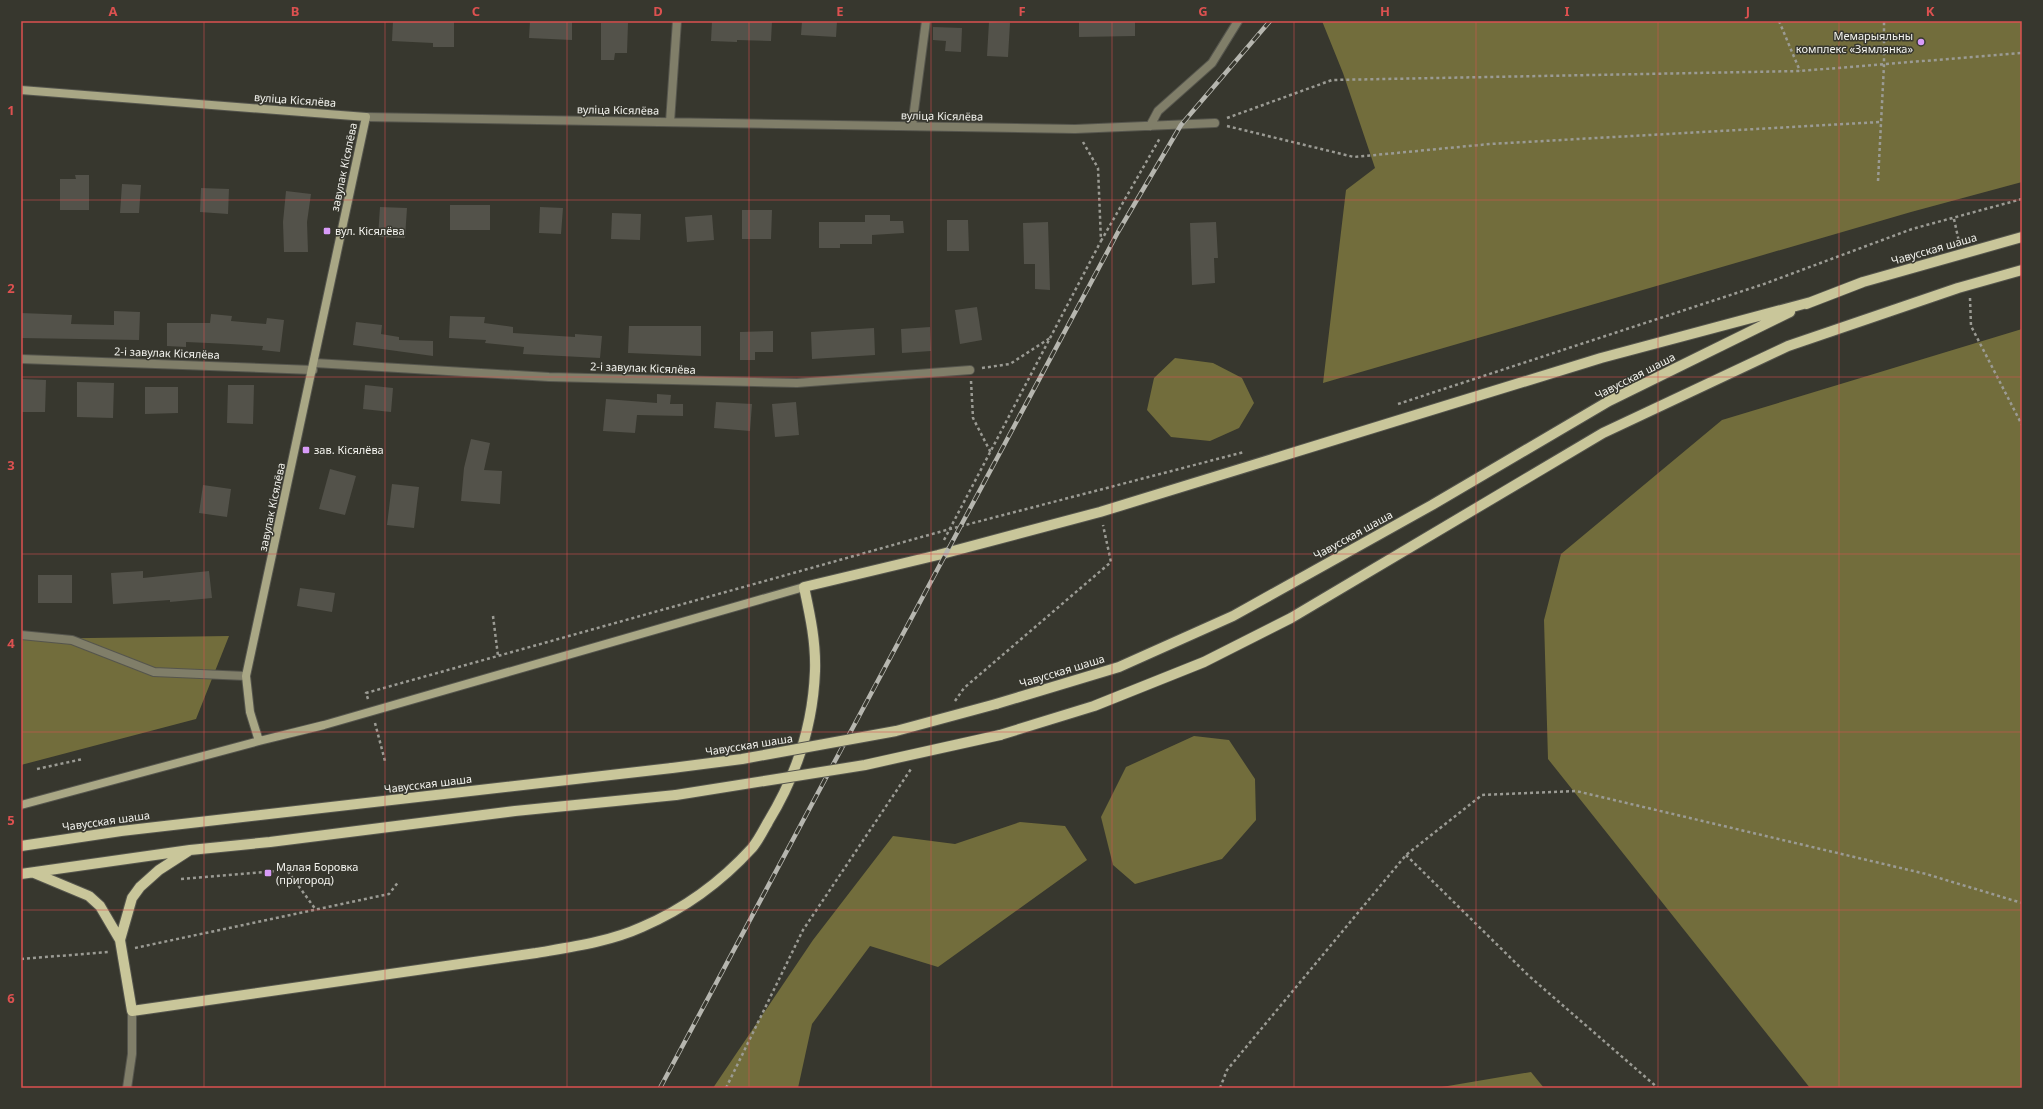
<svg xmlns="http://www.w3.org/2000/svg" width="2043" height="1109" viewBox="0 0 2043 1109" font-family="'Noto Sans',sans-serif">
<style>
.forest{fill:#726d3c}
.building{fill:#53524a}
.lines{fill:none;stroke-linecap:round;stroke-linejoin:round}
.lane-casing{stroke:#55554d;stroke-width:10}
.street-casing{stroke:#55554d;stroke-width:10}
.secondary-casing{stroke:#55554d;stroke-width:10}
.primary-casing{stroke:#55554d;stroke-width:12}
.path{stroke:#9b9b94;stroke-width:2.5;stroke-dasharray:3 3;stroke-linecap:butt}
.lane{stroke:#807e69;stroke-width:8}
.street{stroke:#807e69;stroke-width:8}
.secondary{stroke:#a9a785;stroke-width:8}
.primary{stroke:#c9c69a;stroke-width:10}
.rail-casing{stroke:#b6b6af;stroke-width:4.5}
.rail{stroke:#37372e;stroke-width:3;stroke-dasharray:9;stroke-linecap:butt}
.primary-bridge-casing{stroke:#55554d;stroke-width:12;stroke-linecap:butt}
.primary-bridge{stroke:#c9c69a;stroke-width:10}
.grid{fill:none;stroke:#dc5150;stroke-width:1;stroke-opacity:0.55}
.poi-dot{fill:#d89bf8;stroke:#37372e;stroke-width:1.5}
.labels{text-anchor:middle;stroke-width:3;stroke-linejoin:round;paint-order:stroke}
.poi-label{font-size:11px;fill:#f3f3ee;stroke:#37372e;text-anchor:start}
.street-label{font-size:11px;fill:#f3f3ee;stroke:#37372e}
.neatline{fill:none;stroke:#dc5150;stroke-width:1.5}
.grid-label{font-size:13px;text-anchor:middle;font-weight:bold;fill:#dc5150}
</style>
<rect width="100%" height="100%" fill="#37372e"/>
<!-- forest -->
<path class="forest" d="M1322,21h700v161l-111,30 -588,171 23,-193 29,-22 -32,-95z
M2022,329v759h-212l-262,-329 -4,-139 17,-66 161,-134z
M1175,358l38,5 29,15 12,25 -15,25 -29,13 -39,-4 -24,-27 7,-32z
M229,636l-33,83 -175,46v-126z
M1194,736l35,4 26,39 1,41 -34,39 -87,25 -22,-19 -12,-48 25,-50z
M1020,822l45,4 22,34 -149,107 -68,-21 -58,78 -14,64h-85l100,-148 80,-104 62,8z
M1531,1072l13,16h-108z"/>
<!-- building -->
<path class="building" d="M393,21h61v26h-21v-4l-41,-2z
M530,21h42v19l-43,-2z
M712,21h60l-1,20 -34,-1v2l-26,-1z
M802,21h35l-1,16 -35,-2z
M1079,21h56v15l-56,1z
M989,22l21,1 -2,34 -21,-1z
M601,23h27l-1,30h-12l-1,7h-13z
M933,27l29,1 -1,24 -16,-1 1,-10 -13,-1z
M75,175h14v35h-29v-31h16z
M122,184l19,1 -2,28h-19z
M201,188l28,1 -1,25 -28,-2z
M286,191l25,3 -4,28 1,30h-24l-1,-30z
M450,205h40v25h-40z
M380,207l27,1 -2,30 -27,-1z
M540,207l23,1 -2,26 -22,-1z
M742,210h30l-1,29h-29z
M612,213l29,1 -1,26 -29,-1z
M712,215l2,25 -27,2 -2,-25z
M865,215h25v6h13l1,12 -32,2v9h-32v4h-21v-26h46z
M947,220h21l1,31h-22z
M1048,222l2,68 -15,-1v-25h-11l-1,-41z
M1216,222l2,36h-4l1,25 -23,2 -2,-62z
M977,307l5,33 -22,4 -5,-34z
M114,311l26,1 -1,28 -118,-2v-25l51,2 -1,9 43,1z
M211,314l21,2 -1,5 35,3 1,-6 17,2 -4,32 -18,-2 1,-4 -33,-2 -44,-2v5l-19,-1v-23h43z
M450,316l35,1 -1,6 29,4v6l62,4v-3l27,2 -2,22 -77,-4 1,-7 -39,-4 1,-3 -37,-2z
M356,322l26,3 -1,9 18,3v3l34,1v15l-80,-11z
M629,326h72v30l-73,-3z
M930,327l1,24 -29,2 -1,-24z
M874,328l1,27 -63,4 -1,-27z
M773,331v21h-18v8h-15v-28z
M21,379l25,1 -1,32h-24z
M77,382l37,1 -1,35 -36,-1z
M228,385h26l-1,39 -26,-1z
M365,385l28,3 -2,24 -28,-3z
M145,387h33v26l-33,1z
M657,394l14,1 -1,9h13v12l-46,-1 -2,18 -32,-2 3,-32 51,4z
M716,402l36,2 -2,27 -36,-3z
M796,402l3,33 -24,2 -3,-33z
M471,439l19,4 -6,27 18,1 -2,33 -39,-3 3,-33z
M330,469l26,7 -11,39 -26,-6z
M392,484l27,3 -5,41 -27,-3z
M203,485l28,4 -4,28 -28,-4z
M143,571v7l66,-7 3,27 -42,4v-2l-57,4 -2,-31z
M38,575h34v28h-34z
M300,588l35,5 -3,19 -35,-6z"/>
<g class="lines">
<defs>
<path id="lane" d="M127,1088l5,-34v-43"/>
<path id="street" d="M366,117l709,12 140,-6
M670,122l7,-101
M912,126l14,-105
M1150,126l8,-15 54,-48 26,-42
M21,359l292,11
M315,363l234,14 248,6 173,-13
M21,635l51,5 82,32 92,4"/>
<path id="secondary" d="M21,90l345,27 -120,559 4,36 9,29
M21,805l238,-64 65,-16 480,-138"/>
<path id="primary" d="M1806,304l57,-22 159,-45
M996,704l123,-37 114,-51 199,-111 177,-104 181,-89
M1000,735l94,-29 110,-44 87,-44 312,-185 185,-87 170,-58 64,-18
M21,846l100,-15 551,-63
M190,850l-31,20 -19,17 -8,11 -12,42 12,71 404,-58c35,-6 73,-11 106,-26 42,-18 79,-45 110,-79 6,-7 11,-17 16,-26 28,-46 45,-96 47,-151 1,-29 -5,-56 -11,-84l134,-32 162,-43 501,-154 210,-56
M34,873l55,23 11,10 20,34
M21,874l169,-24 80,-8 245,-31 161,-16"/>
</defs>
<!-- lane casing -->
<use href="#lane" class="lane-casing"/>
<!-- street casing -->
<use href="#street" class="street-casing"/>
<!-- secondary casing -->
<use href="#secondary" class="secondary-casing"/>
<!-- primary casing -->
<use href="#primary" class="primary-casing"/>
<!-- path -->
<path class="path" d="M1779,21l21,50
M1227,118l105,-38 468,-9 222,-18
M1227,126l127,31 136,-13 390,-22
M1878,181l6,-116v-44
M1954,219l5,23
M1101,241l59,-103
M1970,298l1,28 51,99
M982,368l28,-4 40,-26
M971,381l2,37 18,35
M1398,404l366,-120 148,-55 110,-30
M944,540l157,-299 -3,-73 -15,-26
M493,616l5,40
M368,699l-2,-6 584,-164 294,-77
M955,701l9,-13 147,-126 -8,-37
M375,723l10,38
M37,769l46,-10
M1406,855l123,121 129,112
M181,879l106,-9 29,40
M135,948l254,-54 10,-13
M21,959l87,-7
M726,1088l77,-158 108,-161
M1220,1088l7,-18 179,-215 76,-60 94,-4 350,83 96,29"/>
<!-- lane -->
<use href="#lane" class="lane"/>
<!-- street -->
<use href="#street" class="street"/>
<!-- secondary -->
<use href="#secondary" class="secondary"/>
<!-- primary -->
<use href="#primary" class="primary"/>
<defs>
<path id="rail" d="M660,1088l458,-856 63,-107 89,-104"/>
</defs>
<!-- rail casing -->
<use href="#rail" class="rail-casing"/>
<!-- rail -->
<use href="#rail" class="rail"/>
<defs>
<path id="primary-bridge" d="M672,768l70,-9 154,-28 100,-27
M676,795l189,-30 135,-30"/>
</defs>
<!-- primary-bridge casing -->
<use href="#primary-bridge" class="primary-bridge-casing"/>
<!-- primary-bridge -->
<use href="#primary-bridge" class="primary-bridge"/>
</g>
<!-- grid -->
<path class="grid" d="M204,21v1067M385,21v1067M567,21v1067M749,21v1067M931,21v1067M1112,21v1067M1294,21v1067M1476,21v1067M1658,21v1067M1839,21v1067M21,200h2001M21,377h2001M21,554h2001M21,732h2001M21,910h2001"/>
<!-- markers -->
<g class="poi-dot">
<circle cx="1921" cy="42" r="4"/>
<rect x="323" y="227" width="8" height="8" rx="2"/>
<rect x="302" y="446" width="8" height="8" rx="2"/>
<rect x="264" y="869" width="8" height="8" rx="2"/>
</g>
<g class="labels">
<!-- poi labels -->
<g class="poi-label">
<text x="1913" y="40" text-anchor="end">Мемарыяльны<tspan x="1913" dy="13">комплекс «Зямлянка»</tspan></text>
<text x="335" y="235">вул. Кісялёва</text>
<text x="314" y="454">зав. Кісялёва</text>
<text x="276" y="871">Малая Боровка<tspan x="276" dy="13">(пригород)</tspan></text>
</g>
<!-- street labels -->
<g class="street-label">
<text transform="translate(295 100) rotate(4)" y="4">вуліца Кісялёва</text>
<text transform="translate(618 110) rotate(1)" y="4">вуліца Кісялёва</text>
<text transform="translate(942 116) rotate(1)" y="4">вуліца Кісялёва</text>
<text transform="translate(344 167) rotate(-78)" y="4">завулак Кісялёва</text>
<text transform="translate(1934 249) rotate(-16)" y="4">Чавусская шаша</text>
<text transform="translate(167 353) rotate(2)" y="4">2-і завулак Кісялёва</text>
<text transform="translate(643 368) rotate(2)" y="4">2-і завулак Кісялёва</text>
<text transform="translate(1635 376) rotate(-27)" y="4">Чавусская шаша</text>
<text transform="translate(272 507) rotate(-78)" y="4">завулак Кісялёва</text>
<text transform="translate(1353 535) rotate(-29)" y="4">Чавусская шаша</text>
<text transform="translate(1062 671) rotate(-17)" y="4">Чавусская шаша</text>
<text transform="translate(749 745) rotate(-9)" y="4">Чавусская шаша</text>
<text transform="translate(428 784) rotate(-7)" y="4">Чавусская шаша</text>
<text transform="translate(106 821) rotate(-8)" y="4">Чавусская шаша</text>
</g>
</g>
<!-- border -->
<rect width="2043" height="1109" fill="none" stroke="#37372e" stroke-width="44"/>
<rect x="22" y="22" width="1999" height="1065" class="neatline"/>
<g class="grid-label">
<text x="113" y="16">A</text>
<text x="295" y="16">B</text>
<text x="476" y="16">C</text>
<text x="658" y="16">D</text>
<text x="840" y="16">E</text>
<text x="1022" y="16">F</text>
<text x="1203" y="16">G</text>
<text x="1385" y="16">H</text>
<text x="1567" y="16">I</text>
<text x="1748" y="16">J</text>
<text x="1930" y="16">K</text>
<text x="11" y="115">1</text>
<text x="11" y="293">2</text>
<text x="11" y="470">3</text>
<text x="11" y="648">4</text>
<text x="11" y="825">5</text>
<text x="11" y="1003">6</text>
</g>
</svg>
